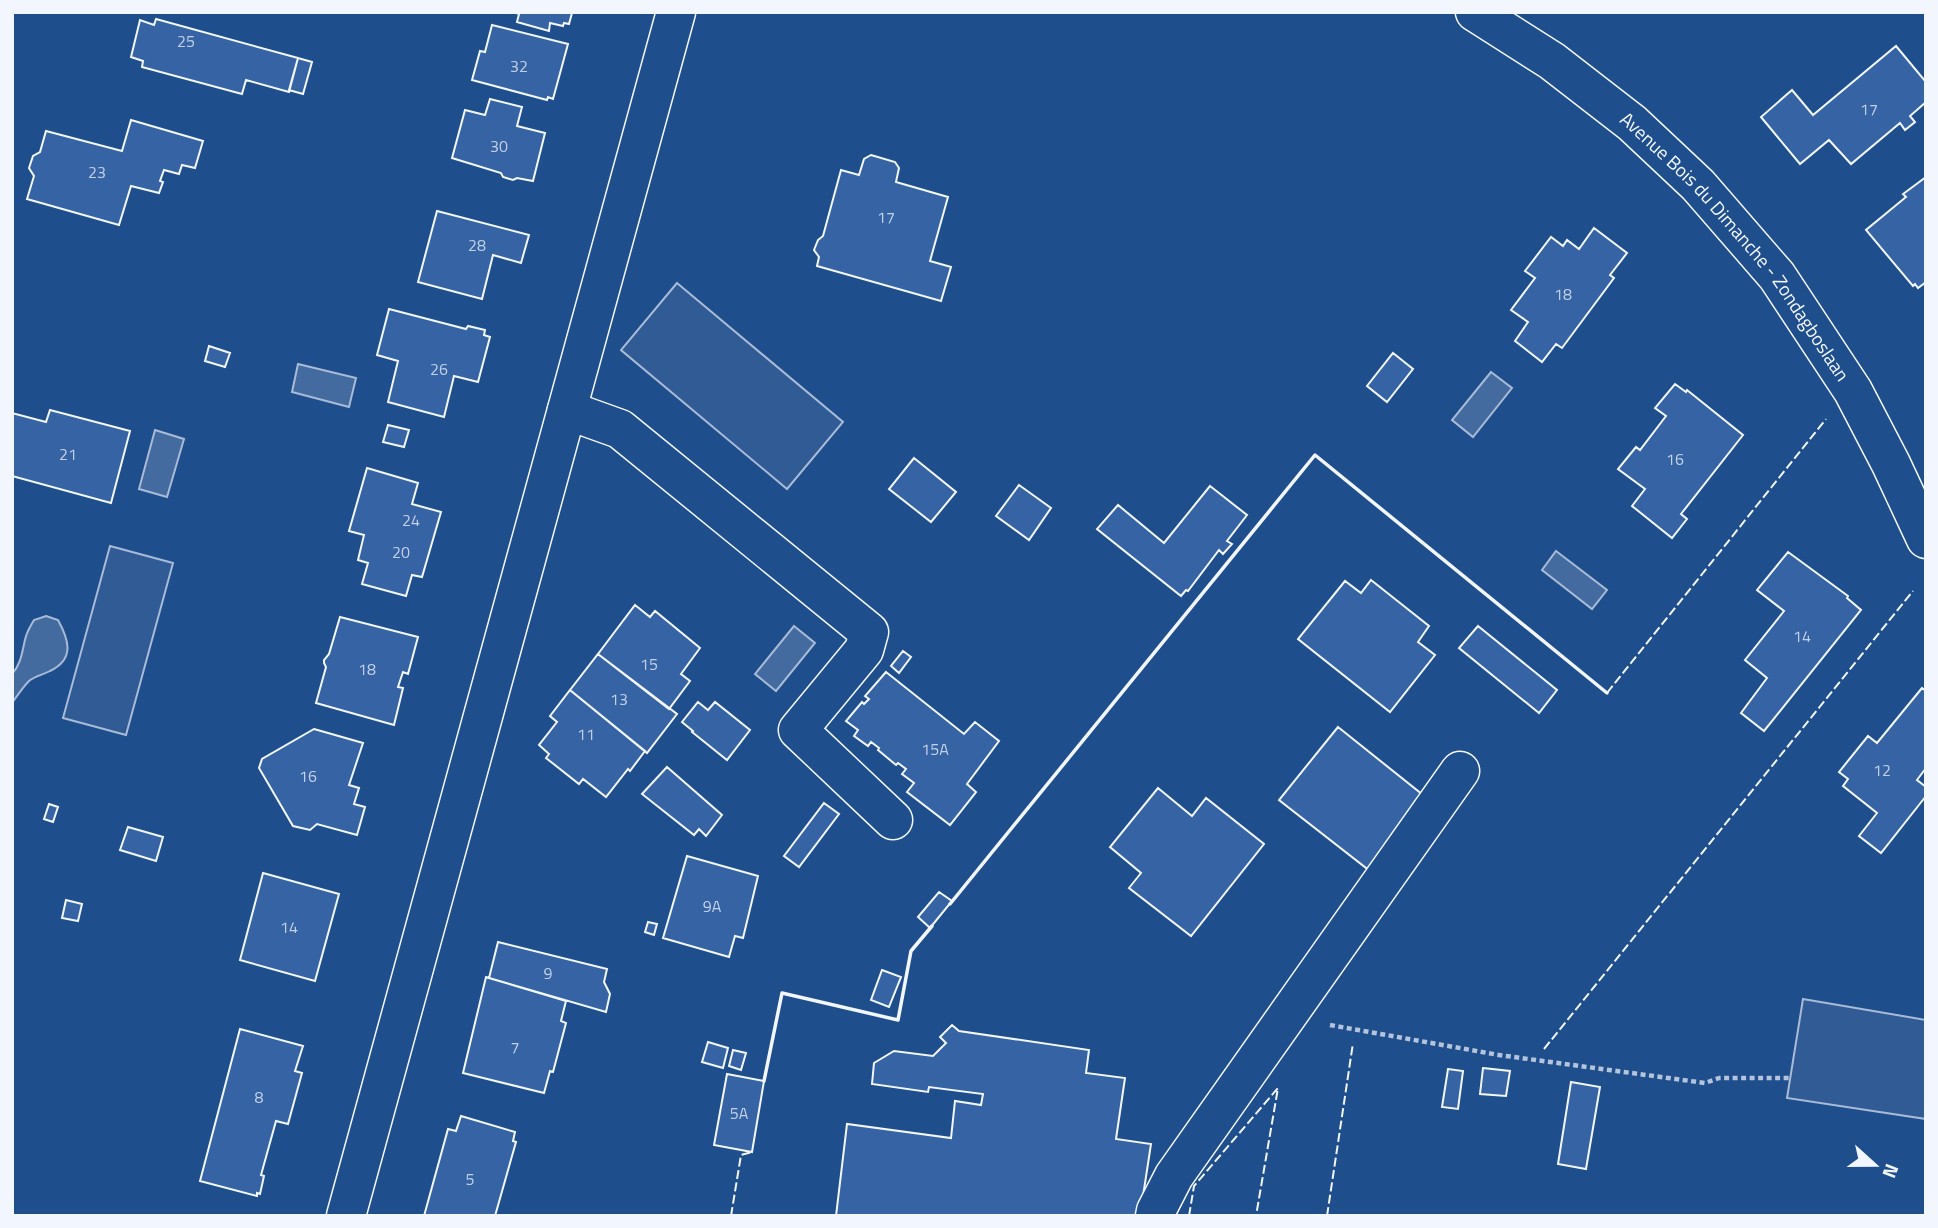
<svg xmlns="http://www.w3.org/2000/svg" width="1938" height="1228" viewBox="0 0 1938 1228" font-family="'Titillium Web',sans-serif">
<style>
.built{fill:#305b95;stroke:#a8bbd7;stroke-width:2}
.water{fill:#446ba0;stroke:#a8bbd7;stroke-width:2}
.building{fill:#3563a3;stroke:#f2f6ff;stroke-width:2}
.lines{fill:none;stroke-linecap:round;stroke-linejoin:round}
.minor-casing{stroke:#f2f6ff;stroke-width:41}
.path{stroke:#b3c4dc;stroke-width:4.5;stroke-dasharray:5 3.5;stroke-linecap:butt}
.minor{stroke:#1f4e8c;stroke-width:38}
.fence{stroke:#f2f6ff;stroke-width:2;stroke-dasharray:9 3.5;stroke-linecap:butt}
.wall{stroke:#f2f6ff;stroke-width:3.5}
.labels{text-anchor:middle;stroke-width:5;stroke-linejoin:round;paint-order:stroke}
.number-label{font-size:16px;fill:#c3d1e8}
.street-label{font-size:19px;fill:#f2f6ff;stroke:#1f4e8c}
</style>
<rect width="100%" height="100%" fill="#1f4e8c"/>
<!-- built -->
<path class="built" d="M677,283l166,139 -56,67 -166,-139z
M110,546l63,17 -47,172 -63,-17z
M1803,999l123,21v99l-139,-21z"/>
<!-- water -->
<path class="water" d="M298,364l58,14 -7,29 -57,-15z
M1491,372l21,16 -39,49 -21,-17z
M155,430l29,9 -17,58 -28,-8z
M1556,551l51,39 -15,19 -50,-39z
M46,616l12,4c11,20 17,39 -8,51 -7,4 -15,5 -21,10 -6,6 -12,15 -17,22v-29c10,-11 10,-24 14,-38 2,-6 5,-11 8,-16z
M794,626l21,17 -39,48 -21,-17z"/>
<!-- building -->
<path class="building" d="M514,12h55l3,1 -3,11 -5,-1 -1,3 -13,-3 -1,8 -32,-9 2,-8z
M156,19l142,39 -9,34 -43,-12 -4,14 -100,-27 1,-6 -12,-4 9,-37 14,5z
M492,25l76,19 -15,55 -5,-2 -1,3 -75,-20 8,-29 5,1z
M1896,46l30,36v20l-16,14 5,6 -10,8 -5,-7 -49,41 -22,-24 -29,24 -39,-47 31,-27 21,25z
M298,58l14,4 -9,32 -14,-4z
M490,99l32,8 -5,19 28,7 -12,48 -16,-3 -4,2 -10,-3 -2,-4 -49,-15 13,-48 20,5z
M131,120l72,21 -8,27 -13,-3 -3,9 -15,-4 -4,11 3,1 -4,11 -28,-7 -12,39 -92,-26 7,-23 -5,-8 4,-12 7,-4 6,-21 76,20z
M871,155l24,7 4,6 -3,14 52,15 -18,64 21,6 -10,34 -124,-35 2,-9 -5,-7 4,-10 5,-4 18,-66 18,5 5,-16z
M1926,177v105l-8,6 -3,-4 -2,2 -47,-56 40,-33 -3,-3z
M437,211l92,24 -8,28 -28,-8 -11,44 -64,-17z
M1594,228l33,25 -17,22 4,3 -52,70 -6,-4 -14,18 -27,-21 13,-19 -17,-12 24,-32 -10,-7 26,-34 12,9 4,-6 12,9z
M389,309l77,20 2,-3 17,4 -1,5 6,2 -12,45 -24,-6 -10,41 -56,-15 10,-41 -21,-6z
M209,346l21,7 -5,14 -20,-6z
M1393,353l20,16 -26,33 -20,-16z
M1675,384l11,8 1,-2 56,45 -62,79 6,5 -15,19 -40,-32 13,-17 -27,-20 18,-22 4,3 26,-34 -11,-8z
M50,410l80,21 -19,72 -99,-27v-63l34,9z
M388,425l21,5 -5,17 -21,-5z
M914,458l42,34 -25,30 -42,-33z
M367,468l51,15 -6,21 29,8 -19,65 -10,-2 -6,21 -44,-12 6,-21 -10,-3 6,-25 -15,-4z
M1019,485l32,23 -22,32 -33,-24z
M1210,486l37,29 -20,26 5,3 -9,10 -4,-4 -31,41 -2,-1 -5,6 -84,-67 21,-24 46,38z
M1788,552l60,44 -1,2 14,12 -97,121 -23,-18 26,-35 -22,-18 39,-49 -27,-21z
M1371,580l58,46 -11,16 17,13 -45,57 -92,-73 47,-58 16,12z
M635,605l15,12 5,-6 45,37 -19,26 9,7 -21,28 -71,-55z
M340,617l78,20 -10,37 -5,-2 -5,15 5,1 -9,37 -78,-22 10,-36 -2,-4v-3l5,-6z
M1478,626l79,64 -18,23 -80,-65z
M903,651l8,6 -12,16 -8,-7z
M598,654l79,60 -30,39 -77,-63z
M886,672l78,62 11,-12 24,19 -32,43 9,8 -26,33 -43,-33 7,-9 -12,-9 4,-5 -8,-6 -2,2 -18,-15 1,-2 -8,-6 -3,4 -14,-10 4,-6 -12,-9 16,-19 2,2 5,-5 -4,-3z
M1922,688l4,3v77l-9,12 9,7v9l-45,57 -22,-17 18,-23 -34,-27 5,-7 -9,-7 29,-36 9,7z
M570,690l75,61 -15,20 -2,-2 -22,28 -23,-18 -4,5 -33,-26 3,-4 -10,-9 18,-23 -7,-6z
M698,702l10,8 7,-8 35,28 -23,30 -35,-28 1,-1 -11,-9z
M1338,727l90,72 -58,72 -91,-71z
M314,729l49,14 -14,42 10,3 -5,16 11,3 -8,28 -40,-11 -7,6 -17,-4 -34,-58 3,-9z
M667,767l55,48 -16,21 -7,-7 -5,6 -52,-41z
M1158,788l34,28 14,-18 58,46 -73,92 -62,-48 12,-15 -31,-26z
M824,803l15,11 -40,53 -15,-11z
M49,804l9,3 -5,15 -9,-3z
M128,827l35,10 -7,24 -36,-11z
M687,856l71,20 -15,62 -8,-2 -6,21 -66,-19z
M263,873l76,21 -24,87 -75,-21z
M939,892l13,9 -22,27 -12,-11z
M66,900l16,4 -4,17 -16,-3z
M648,922l9,2 -3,11 -9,-3z
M498,942l109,27 -3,13 6,12 -4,18 -117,-34z
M882,970l19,7 -12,30 -18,-7z
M486,977l80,24 -5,20 5,2 -13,49 -3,-1 -6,22 -81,-20z
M952,1025l7,6 130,19 -3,23 39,5 -9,61 35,5 -11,72h-304l11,-92 104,14 4,-37 26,4 2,-11 -54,-7 -1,5 -56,-8 2,-21 20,-12 39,5 13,-13 -6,-6z
M240,1029l63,17 -8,25 7,2 -14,51 -12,-3 -15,54 3,1 -4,18 -3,-1v3l-57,-15z
M708,1042l20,6 -5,20 -21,-6z
M733,1050l13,3 -5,17 -12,-4z
M1483,1068l27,3 -4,25 -26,-2z
M1448,1069l15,2 -5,38 -16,-2z
M727,1074l37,7 -12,71 -38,-7z
M1571,1082l29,5 -14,82 -28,-5z
M461,1116l54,16 -2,9 3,1 -21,74h-71l24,-87 8,2z"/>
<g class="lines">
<defs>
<g id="minor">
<path id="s1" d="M1475,12l77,49 80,62 66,62 79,91 76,115 38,73 35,75"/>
<path d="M567,410l53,19 249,203 -5,18 -66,80 95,90"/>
<path d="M346,1216l330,-1204"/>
<path d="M1155,1216l1,-5 18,-35 286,-405"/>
</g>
</defs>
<!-- minor casing -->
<use href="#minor" class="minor-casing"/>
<!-- path -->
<path class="path" d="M1330,1025l169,30 206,28 14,-5h71"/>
<!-- minor -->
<use href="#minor" class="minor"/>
<!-- fence -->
<path class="fence" d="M1607,693l219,-274
M1544,1049l369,-458
M731,1216l10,-61 11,-3
M1189,1216l5,-30 84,-98 -22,128
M1327,1216l26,-173"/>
<!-- wall -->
<path class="wall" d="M950,904l365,-449 292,238
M764,1081l18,-88 116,27 13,-69 21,-25"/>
</g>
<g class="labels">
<!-- number labels -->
<g class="number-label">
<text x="186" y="47">25</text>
<text x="519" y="72">32</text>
<text x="1869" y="115">17</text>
<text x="499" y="152">30</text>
<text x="97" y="178">23</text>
<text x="886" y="223">17</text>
<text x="477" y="251">28</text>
<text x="1563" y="300">18</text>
<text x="439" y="375">26</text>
<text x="68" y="460">21</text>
<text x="1675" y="465">16</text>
<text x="411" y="526">24</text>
<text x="401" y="558">20</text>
<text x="1802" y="642">14</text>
<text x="649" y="670">15</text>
<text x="367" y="675">18</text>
<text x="619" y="705">13</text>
<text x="586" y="740">11</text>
<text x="935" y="755">15A</text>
<text x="1882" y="776">12</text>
<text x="308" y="782">16</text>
<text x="712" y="912">9A</text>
<text x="289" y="933">14</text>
<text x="548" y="979">9</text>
<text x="515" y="1053">7</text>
<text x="259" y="1103">8</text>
<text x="739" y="1119">5A</text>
<text x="470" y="1185">5</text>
</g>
<!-- street labels -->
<g class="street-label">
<text dy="7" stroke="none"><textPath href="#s1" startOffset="354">Avenue Bois du Dimanche - Zondagboslaan</textPath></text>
</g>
</g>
<!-- border -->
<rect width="1938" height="1228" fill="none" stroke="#f2f6ff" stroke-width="28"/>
<!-- north arrow -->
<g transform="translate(1875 1165) rotate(111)" stroke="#1f4e8c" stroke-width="5" paint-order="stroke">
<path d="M0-5L12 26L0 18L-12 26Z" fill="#f2f6ff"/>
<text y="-10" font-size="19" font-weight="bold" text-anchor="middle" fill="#f2f6ff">N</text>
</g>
</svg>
